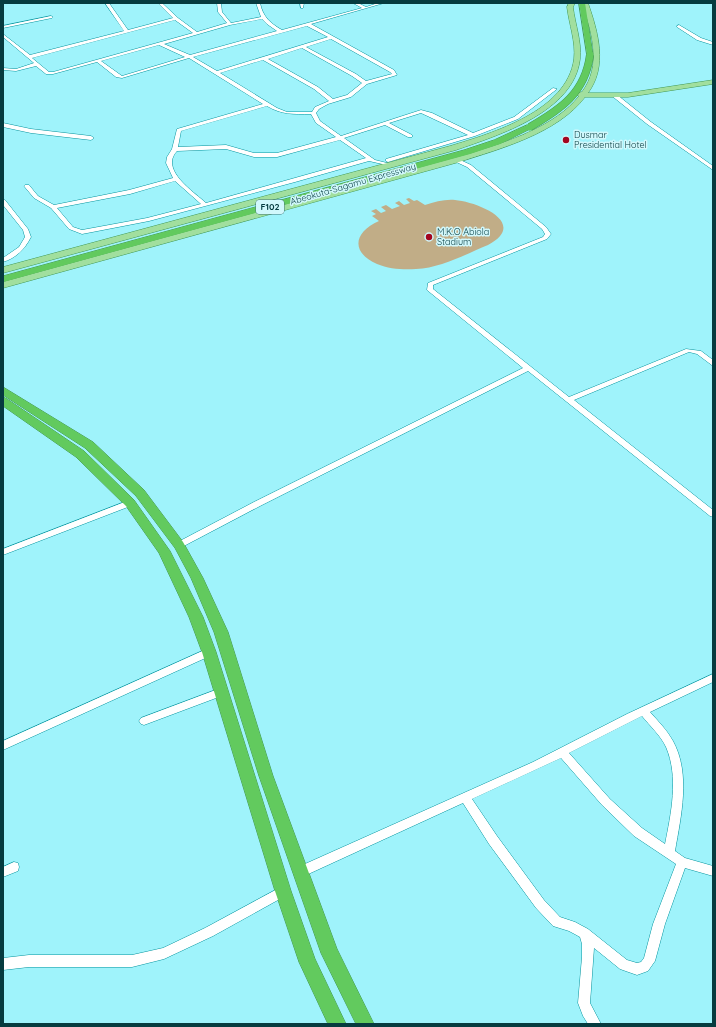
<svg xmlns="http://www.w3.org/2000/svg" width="716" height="1027" viewBox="0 0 716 1027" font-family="Quicksand,sans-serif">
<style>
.green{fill:#c1ad87}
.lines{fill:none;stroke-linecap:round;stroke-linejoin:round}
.minor-casing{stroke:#04949e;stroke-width:1}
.major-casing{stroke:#429853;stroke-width:1}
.highway-casing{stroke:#429853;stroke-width:1}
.minor{fill:#fff;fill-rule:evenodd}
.major{fill:#a1df9e;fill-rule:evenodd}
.highway{fill:#62ca5e;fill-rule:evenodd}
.highway-bridge-casing{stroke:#429853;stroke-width:8;stroke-linecap:butt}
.highway-bridge{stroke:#62ca5e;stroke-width:7}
.poi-dot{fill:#a30520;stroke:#d1f8fc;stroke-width:1.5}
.labels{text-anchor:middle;stroke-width:3;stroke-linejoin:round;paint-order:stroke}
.far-poi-label{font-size:9px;fill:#063b3f;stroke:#d1f8fc;text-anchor:start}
.far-street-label{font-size:9px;fill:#063b3f;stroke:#d1f8fc}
.shield{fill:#d1f8fc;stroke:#437478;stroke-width:1}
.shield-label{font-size:9px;font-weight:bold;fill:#063b3f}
</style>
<rect width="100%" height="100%" fill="#9ff3fb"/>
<!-- green -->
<path class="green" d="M409,198l5,3 3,-1 8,5c10,-3 20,-6 30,-5 23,2 74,23 33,45 -22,9 -47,23 -72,24 -12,1 -27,0 -39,-5 -27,-12 -23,-32 2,-43l-7,-5 4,-2 -5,-3 5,-2 5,4 5,-2 -5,-4 5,-2 6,4 8,-3 -5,-3 4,-2 5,4 6,-2 -4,-4z"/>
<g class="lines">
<defs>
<path id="minor" d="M105,3h4l19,27 45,-12 -15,-15h4l16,15 19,14 30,-9 -9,-11 -1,-9h4l1,9 9,11 30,-6 -5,-14h4c3,14 10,20 22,27l80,-22 -9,-5h5l8,4 12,-4h6l-73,21 83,46 3,5 -30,9 -16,13 -23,7 -9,5 -3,4 4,8 21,15 80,-26 11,3 41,20 41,-16 39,-29 4,1 -39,30 -43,17 -87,26 -2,-1v-2l82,-24 -47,-22 -32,10 23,12v2h-4l-23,-12 -41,13 31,22 16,4v2l-22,-5 -74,21 -146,39 -67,13 -13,-5 -18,-21 -17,-10 -10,-12 1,-1h4l9,11 16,9 75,-15 44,-12 -7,-15 1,-6 5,-8 5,-20 86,-25 -74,-46 -67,20 -6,-1 -19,-15 -44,12h-7l-10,-8 -20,5 -13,-1v-2l13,1 18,-6 -31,-26v-3l27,21 94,-24zM262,19l5,5 10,7 -87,24 -26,-11 66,-19zM175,20l18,13 -140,39h-4l-17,-14zM307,26l21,11 -111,34 -24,-14zM331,39l59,33 2,2 -26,7 -10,-7 -50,-27zM159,45l26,12 -63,19 -21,-15zM302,48l50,28 10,7 -15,12 -14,4 -15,-12 -50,-28zM263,60l51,29 15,12 -14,6 -3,5h-25l-10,-4 -57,-35zM267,106c15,9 26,8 44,8l5,9 20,14 -59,16h-23l-28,-8 -48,2 3,-16zM340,140l26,18 -160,45c-11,-10 -34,-25 -34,-41 0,-4 2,-8 5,-11l49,-2 28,8h23zM175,181l26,23 -54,14 -65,12 -9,-3 -16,-19 73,-14z
M300,3h4l-1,5h-2z
M51,16l2,1 -1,1 -49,10v-2z
M679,25l22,13 12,4v3l-16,-5 -20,-13v-1z
M612,94h4l35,28 62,44v4l-66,-46 -35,-28z
M3,123l28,6 60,7 3,2 -3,2 -60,-7 -28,-6z
M456,158l15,7 75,62 5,7 -4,5 -114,46v4l136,108 117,-48 15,2 12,9v6l-16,-12 -8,-2 -115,48 139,110v7l-3,-1 -182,-145 -268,135 -78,41h-6l-1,-2 1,-2 78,-41 269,-134 -96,-78 1,-7 115,-46 2,-3 -3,-5 -75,-62 -13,-6v-2z
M3,199l2,1 23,29 3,8c-6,12 -15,21 -28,25v-4l16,-11 6,-10 -2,-7 -20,-25z
M130,500l4,3 -1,2 -130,50v-6z
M209,648l3,1 2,3 -2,3 -209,95v-9z
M713,674v8l-63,30c8,9 17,18 23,29 18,33 8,75 2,110l10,7 28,8v10l-28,-8 -20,56 -10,37 -7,10 -11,4 -17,-6 -26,-21 -4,55 11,21h-13l-5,-8 -5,-13 4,-46v-13l-2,-7 -11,-6 -16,-5 -17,-18 -47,-64 -26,-41 -159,73 -4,1 -4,-1 -1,-4 1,-4 237,-106 94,-48zM642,716c8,10 19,20 24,31 13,30 5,67 -1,97l-23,-16 -32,-29 -41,-46zM561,758l41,47 32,31 42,28 -23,60 -9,34 -3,4 -4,1 -10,-3 -39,-31 -13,-7 -15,-5 -16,-17 -47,-64 -25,-37z
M221,688l3,1 2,3 -2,3 -80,30 -3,-1 -2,-3 2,-3z
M14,862l4,1 1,4 -1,4 -15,6v-10z
M283,886l4,1 1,4 -1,4 -74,41 -49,23 -32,8h-103l-26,3v-12l26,-3h103l31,-7 42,-20z"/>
<path id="major" d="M569,3h6l-2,4c2,17 9,35 7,52 -6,53 -81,76 -124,91l-453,123v-6l447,-121c43,-13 117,-35 124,-87 2,-17 -5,-35 -7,-52z
M582,3h6c10,29 20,63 0,90h40l85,-13v4l-85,13h-43c-27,36 -85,52 -126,65l-456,126v-6l469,-129c35,-11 84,-27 107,-57l-2,-1v-2l5,-1c20,-26 10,-60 0,-89z"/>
<path id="highway" d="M579,3h6l8,52 -3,2 -3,-2z
M527,125h3l4,2 -34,17 -30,10 -467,128v-6l461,-126 30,-10z
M3,387l90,55 51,48 39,52 20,36 25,54 45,144 64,173 37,75h-18l-35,-71 -62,-177 -45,-144 -23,-54 -16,-30 -39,-52 -51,-48 -82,-53z
M3,397l4,2 77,52 50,49 36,51 33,66 13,35 75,239 24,68 31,65h-18l-29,-62 -24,-71 -73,-239 -13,-35 -30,-64 -33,-47 -50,-49 -73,-51z"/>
</defs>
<!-- minor casing -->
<use href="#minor" class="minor-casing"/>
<!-- major casing -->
<use href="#major" class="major-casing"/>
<!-- highway casing -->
<use href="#highway" class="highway-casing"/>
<!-- minor -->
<use href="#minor" class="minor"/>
<!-- major -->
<use href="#major" class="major"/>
<!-- highway -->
<use href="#highway" class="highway"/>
<defs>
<path id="highway-bridge" d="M530,127c31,-18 55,-34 60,-72"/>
</defs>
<!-- highway-bridge casing -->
<use href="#highway-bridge" class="highway-bridge-casing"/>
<!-- highway-bridge -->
<use href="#highway-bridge" class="highway-bridge"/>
</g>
<!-- markers -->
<g class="poi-dot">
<circle cx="566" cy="140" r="4"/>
<circle cx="429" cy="237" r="4"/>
</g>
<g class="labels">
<!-- far-poi labels -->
<g class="far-poi-label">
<text x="574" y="138">Dusmar<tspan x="574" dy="10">Presidential Hotel</tspan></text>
<text x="437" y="235">M.K.O Abiola<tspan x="437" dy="10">Stadium</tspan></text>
</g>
<!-- far-street labels -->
<g class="far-street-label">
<text transform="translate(353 184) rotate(-16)" y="3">Abeokuta-Sagamu Expressway</text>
</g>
<!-- shield labels -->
<rect class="shield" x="256" y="200" width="28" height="14" rx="3"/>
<g class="shield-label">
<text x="270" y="210">F102</text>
</g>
</g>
<!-- border -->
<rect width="716" height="1027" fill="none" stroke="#063b3f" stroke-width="8"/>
</svg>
